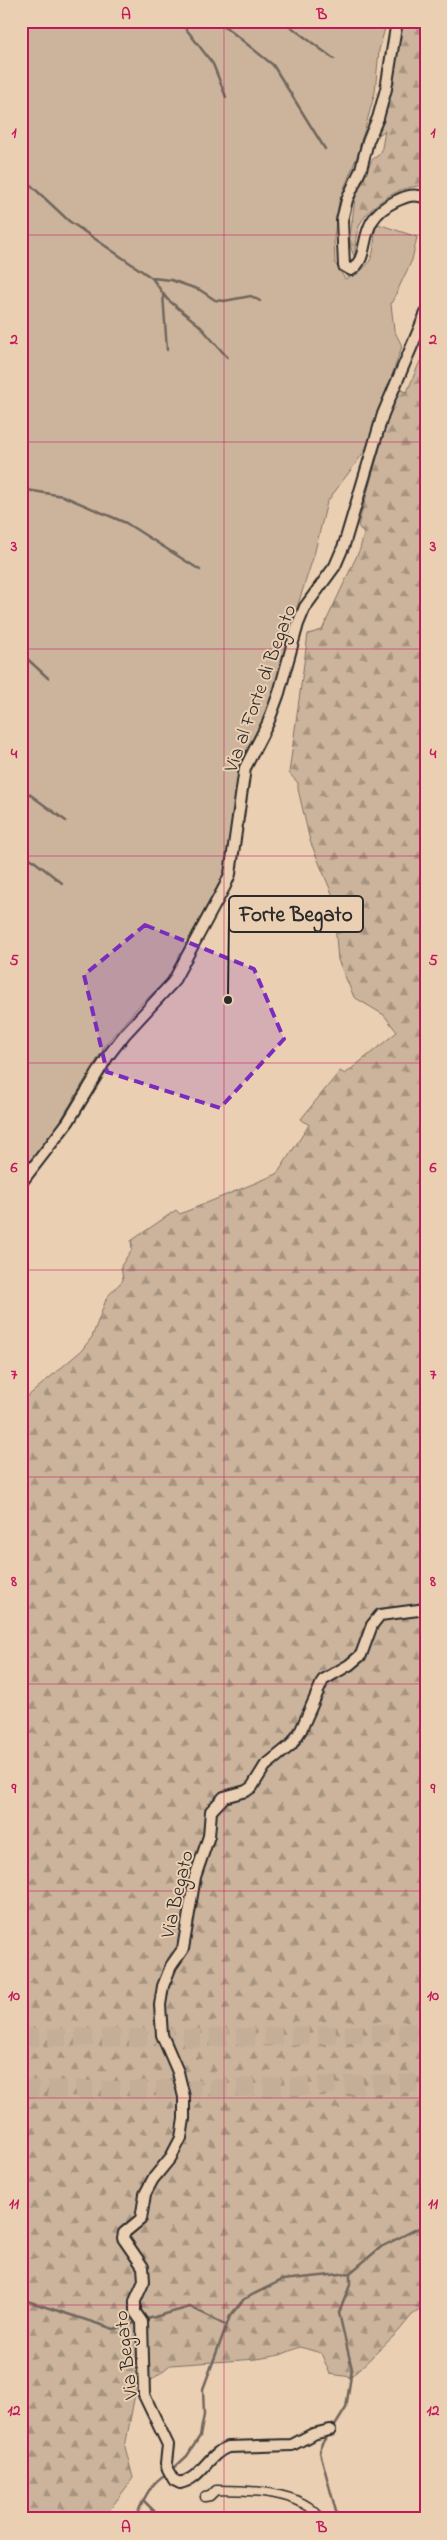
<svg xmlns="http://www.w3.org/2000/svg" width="447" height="2540" viewBox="0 0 447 2540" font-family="'Indie Flower',sans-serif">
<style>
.grass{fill:#ccb49c;stroke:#7c7064}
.forest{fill:url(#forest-firs);stroke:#7c7064}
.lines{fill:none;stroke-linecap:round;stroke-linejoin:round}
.stream{stroke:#71665c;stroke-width:2.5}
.motorway-tunnel{stroke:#c5ae97;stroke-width:18;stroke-dasharray:18 9;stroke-linecap:butt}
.pedestrian-casing{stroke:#2b2b2b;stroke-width:11}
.minor-casing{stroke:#2b2b2b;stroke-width:14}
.pedestrian{stroke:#ebcfb2;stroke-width:8}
.minor{stroke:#ebcfb2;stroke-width:10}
.marked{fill:#7b2cbf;fill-opacity:0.2;stroke:#7b2cbf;stroke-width:4;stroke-dasharray:10 6;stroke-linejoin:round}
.grid{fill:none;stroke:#c2185b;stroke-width:1;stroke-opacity:0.55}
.labels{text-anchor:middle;stroke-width:4;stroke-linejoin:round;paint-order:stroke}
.street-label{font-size:20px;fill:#2b2b2b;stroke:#ebcfb2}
.leader{fill:none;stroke:#2b2b2b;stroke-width:2}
.callout-dot{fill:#2b2b2b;stroke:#ebcfb2;stroke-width:2}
.callout{fill:#ebcfb2;stroke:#2b2b2b;stroke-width:2}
.callout-label{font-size:21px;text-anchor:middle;font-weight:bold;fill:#2b2b2b}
.neatline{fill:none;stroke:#c2185b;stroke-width:2}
.grid-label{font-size:16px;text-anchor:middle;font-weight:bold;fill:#c2185b}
</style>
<defs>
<pattern id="forest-firs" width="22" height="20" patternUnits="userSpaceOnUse" patternTransform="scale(1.25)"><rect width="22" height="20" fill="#ccb49c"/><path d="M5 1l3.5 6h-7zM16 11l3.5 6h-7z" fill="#a6937f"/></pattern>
</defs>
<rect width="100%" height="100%" fill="#ebcfb2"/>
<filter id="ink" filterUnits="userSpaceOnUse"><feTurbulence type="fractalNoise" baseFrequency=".02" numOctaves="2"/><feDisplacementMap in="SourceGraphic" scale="10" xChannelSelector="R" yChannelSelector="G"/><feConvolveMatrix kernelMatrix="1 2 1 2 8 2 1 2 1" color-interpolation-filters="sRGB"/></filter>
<g filter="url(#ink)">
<!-- grass -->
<path class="grass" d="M21,21h366l-8,29 -4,42 -17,62 -19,47 -5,37 1,25 10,16c31,-13 29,-25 30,-56l42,14 -5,23 -21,44 3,26 8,16 -35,102 -40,54 -13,53 -27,83 -11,52 -16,38 -19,36 -14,104 -61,113 -27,25 -32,37 -55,92 -31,36z"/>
<!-- forest -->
<path class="forest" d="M402,21h24v165c-24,-2 -55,17 -66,38 -5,11 -5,23 -5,35l-6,-16 7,-51 16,-32 9,-7 4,-22 -10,5z
M426,347v1959l-14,9 -14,17 -47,45 -21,-3 -9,-21 -21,-6 -20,8 -23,4 -87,6 -35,29 -10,53 8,31 -30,41h-82v-1117l60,-51 11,-14 15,-40 16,-17 -2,-14 11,-17 -1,-8 45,-31 4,4 97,-40 32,-49 -8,-6 39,-48 5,3 52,-42 -13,-17 -30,-18 -16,-37 -3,-35 3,-17 -28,-67 -12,-52v-6l-9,-10 19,-139 14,-4 38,-81 4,-15 -6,-8 38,-137 11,3z"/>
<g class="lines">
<!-- stream -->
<path class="stream" d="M180,21l33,43 13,33
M218,21l55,44 52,84
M283,21l51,38
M21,176l48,45 83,57 15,21 32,26 28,32
M152,278l19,2 29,10 15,10 9,1 27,-5 9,5
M163,294l4,56
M21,489l42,7 63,27 74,47
M21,653l27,25
M21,788l45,33
M21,851l41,32
M21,2299l93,30 25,-7
M144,2320l46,-13 37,18
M333,2429l13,-21 6,-39 -13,-56 11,-28v-12
M330,2433l-8,10 -2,9 18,67
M173,2469l14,-13 13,-20 4,-21 -1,-26 27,-73 14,-17 38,-19 68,-7 31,-26 45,-23
M144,2501l18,18
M135,2519c8,-18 14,-35 31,-45"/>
<!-- motorway-tunnel -->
<path class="motorway-tunnel" d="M21,2037l185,1 220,-6
M21,2089l109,1 296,-7"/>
<defs>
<path id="pedestrian" d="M205,2497l5,-1 6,-6c31,0 86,0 105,29"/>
<path id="minor" d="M397,21l-11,68 -8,29 -10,23 -7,28 -14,31 -5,20 2,46 7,4c23,-15 2,-49 45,-69 11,-5 18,-8 30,-3
M21,1183l47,-61 40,-66 17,-22 48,-52 52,-96 5,-12 15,-106 23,-45 11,-30 19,-69 7,-17 30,-41 9,-21 39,-131 43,-101
M330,2430l-17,4 -21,11 -64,2c-20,7 -27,32 -48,36l-6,-3 -6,-11 -2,-6 2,-18 -24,-50 -2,-73 -7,-10v-11l9,-20 -1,-14 -20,-29 1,-5 17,-14 4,-25 8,-15 18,-22 10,-19 3,-19v-22l-6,-25 -16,-37 -2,-30 3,-19 8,-20 12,-17 12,-72 14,-41 2,-25 13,-14 22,-6 6,-4 13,-21 26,-21 10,-15 22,-50 26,-15 12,-10 11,-30 8,-10 46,-6"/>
</defs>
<!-- pedestrian casing -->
<use href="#pedestrian" class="pedestrian-casing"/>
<!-- minor casing -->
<use href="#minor" class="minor-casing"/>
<!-- pedestrian -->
<use href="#pedestrian" class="pedestrian"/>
<!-- minor -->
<use href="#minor" class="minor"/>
</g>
</g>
<!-- marked area -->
<path class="marked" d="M145,925l109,44 30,70 -64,69 -113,-36 -23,-97z"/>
<!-- grid -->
<path class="grid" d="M224,21v2498M21,235h405M21,442h405M21,649h405M21,856h405M21,1063h405M21,1270h405M21,1477h405M21,1684h405M21,1891h405M21,2098h405M21,2305h405"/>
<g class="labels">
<!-- street labels -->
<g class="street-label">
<text transform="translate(259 688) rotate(-70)" y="7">Via al Forte di Begato</text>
<text transform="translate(176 1894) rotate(-77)" y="7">Via Begato</text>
<text transform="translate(125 2355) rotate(-97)" y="7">Via Begato</text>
</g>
</g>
<!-- callouts -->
<path class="leader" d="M228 1000L229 914"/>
<circle class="callout-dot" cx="228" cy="1000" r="5"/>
<rect class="callout" x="229" y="896" width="134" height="36" rx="5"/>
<g class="callout-label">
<text x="296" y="921">Forte Begato</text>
</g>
<!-- margin -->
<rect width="447" height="2540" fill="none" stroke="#ebcfb2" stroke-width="55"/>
<rect x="28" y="28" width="392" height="2484" class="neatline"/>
<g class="grid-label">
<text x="126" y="19">A</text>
<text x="322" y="19">B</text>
<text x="14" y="137">1</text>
<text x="433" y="137">1</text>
<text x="14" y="344">2</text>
<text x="433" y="344">2</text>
<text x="14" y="551">3</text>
<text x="433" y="551">3</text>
<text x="14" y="758">4</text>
<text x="433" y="758">4</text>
<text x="14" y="965">5</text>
<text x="433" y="965">5</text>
<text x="14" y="1172">6</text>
<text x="433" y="1172">6</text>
<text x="14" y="1379">7</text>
<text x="433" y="1379">7</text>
<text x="14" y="1586">8</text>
<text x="433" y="1586">8</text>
<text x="14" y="1793">9</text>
<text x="433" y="1793">9</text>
<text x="14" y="2000">10</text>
<text x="433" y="2000">10</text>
<text x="14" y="2208">11</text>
<text x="433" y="2208">11</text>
<text x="14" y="2415">12</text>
<text x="433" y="2415">12</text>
<text x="126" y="2532">A</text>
<text x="322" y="2532">B</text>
</g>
</svg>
